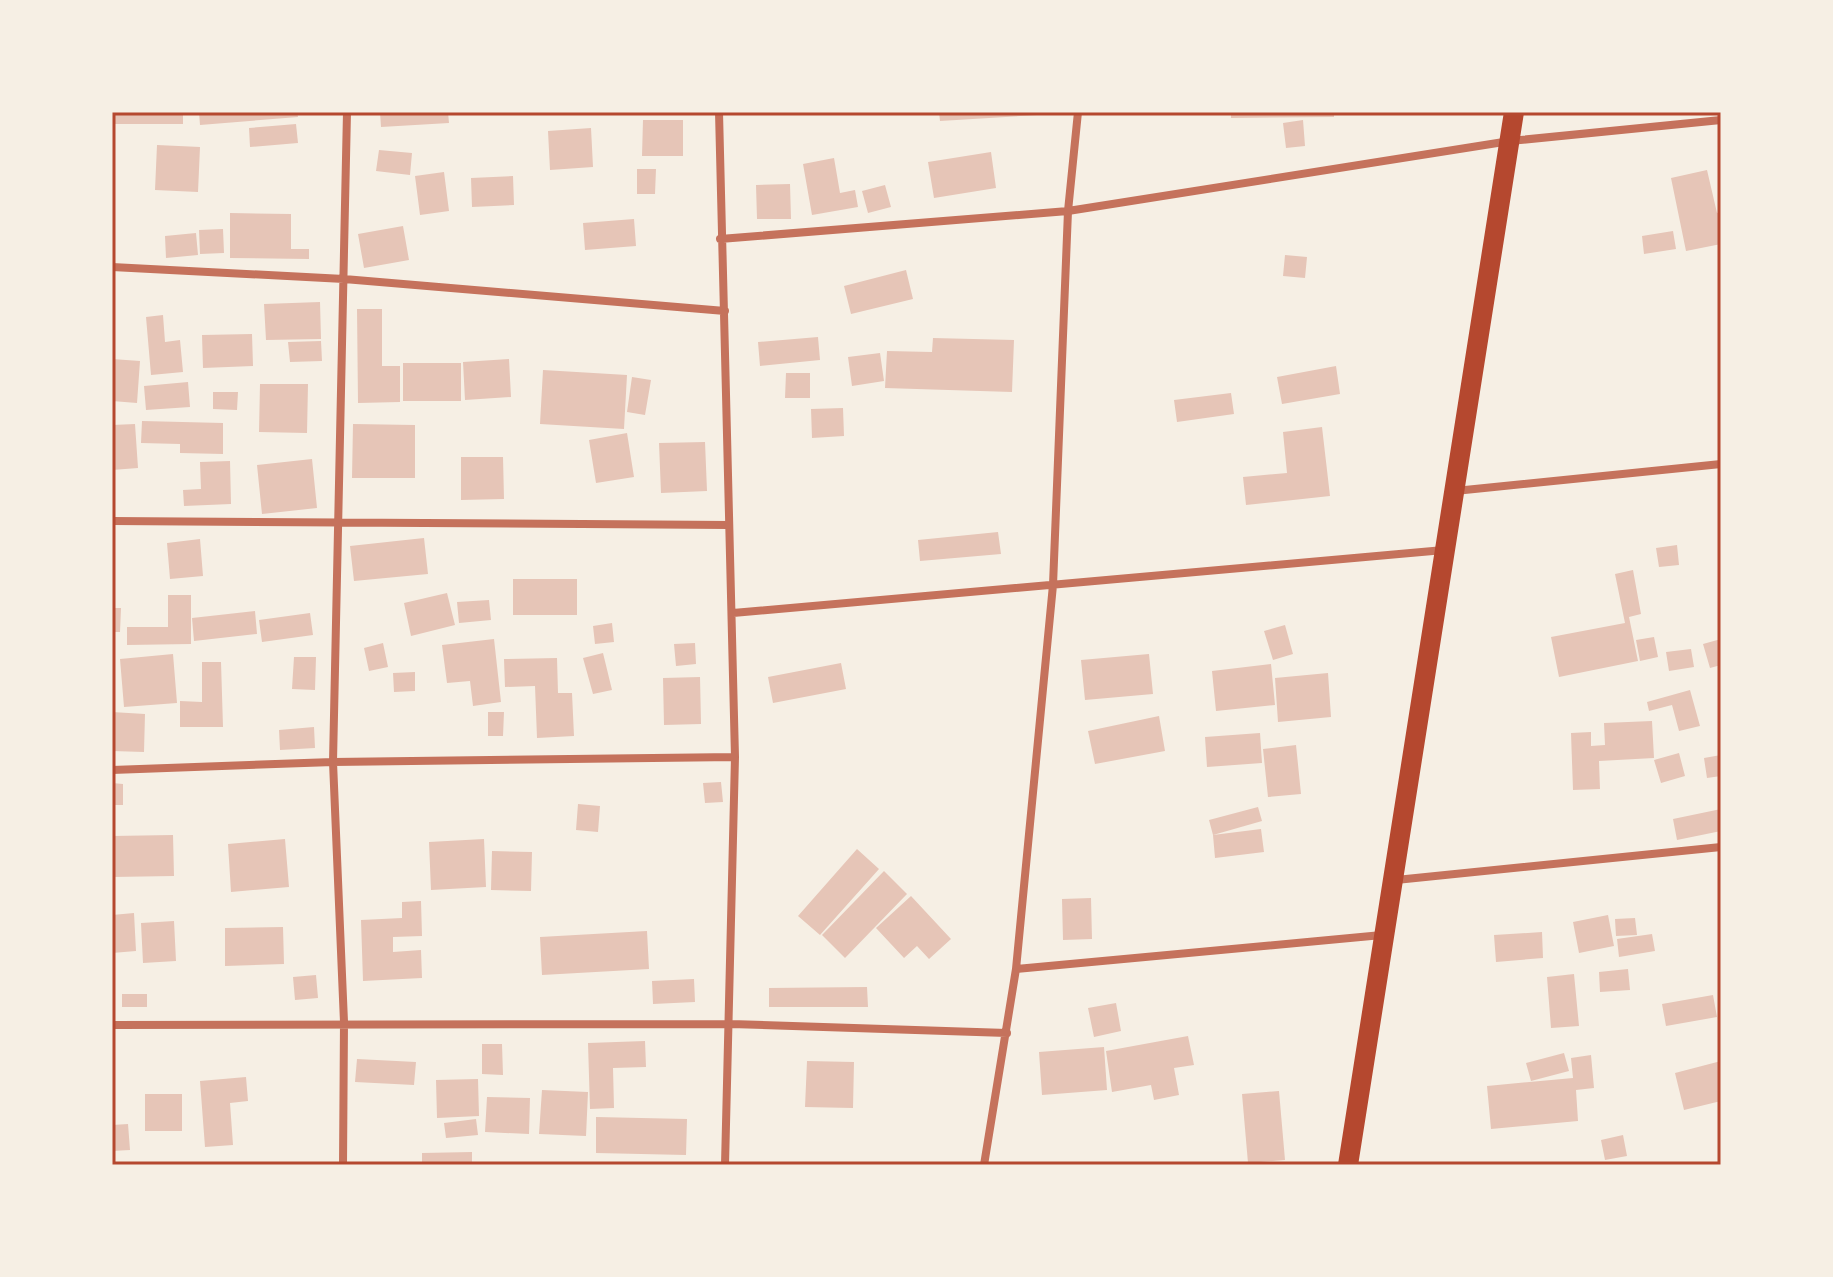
<svg xmlns="http://www.w3.org/2000/svg" width="1833" height="1277" viewBox="0 0 1833 1277" font-family="'Asap Condensed',sans-serif">
<style>
.building{fill:#e6c5b7}
.lines{fill:none;stroke-linecap:round;stroke-linejoin:round}
.minor{stroke:#c5725c;stroke-width:8}
.primary{stroke:#b5482f;stroke-width:20}
.neatline{fill:none;stroke:#b5482f;stroke-width:3}
</style>
<rect width="100%" height="100%" fill="#f6efe4"/>
<!-- building -->
<path class="building" d="M112,112h71v12h-71z
M199,112h98l1,5 -98,8z
M380,112h68l1,11 -68,4z
M939,112h98v3l-97,6z
M1231,112h103v5l-103,1z
M643,120h40v36h-41z
M1303,120l2,26 -19,2 -3,-25z
M296,124l2,19 -48,4 -1,-19z
M591,128l2,39 -43,3 -2,-39z
M157,145l43,2 -2,45 -43,-2z
M379,150l33,3 -2,22 -34,-4z
M991,152l5,36 -62,10 -6,-36z
M834,158l6,35 15,-3 3,17 -46,8 -9,-51z
M637,169h19l-1,25h-18z
M1707,170l10,43 4,-1v32l-35,7 -15,-73z
M444,172l5,39 -29,4 -5,-39z
M513,176l1,29 -42,2 -1,-29z
M790,184l1,35h-34l-1,-34z
M885,185l6,22 -23,6 -6,-22z
M230,213l61,1v35h18v10l-79,-1z
M634,219l2,27 -51,4 -2,-27z
M403,226l6,34 -45,8 -6,-34z
M223,229l1,24 -24,1 -1,-24z
M1673,231l3,18 -32,5 -2,-18z
M196,233l2,22 -32,3 -1,-22z
M1285,255l22,2 -2,21 -22,-2z
M906,270l7,29 -62,15 -7,-28z
M320,302l1,37 -55,1 -2,-36z
M357,309h25v57h18v36l-42,1z
M163,315l2,27 15,-2 3,32 -32,3 -5,-58z
M252,334l1,32 -50,2 -1,-33z
M818,337l2,23 -60,6 -2,-24z
M933,338l81,2 -2,52 -127,-4 2,-37 45,1z
M321,341l1,20 -32,1 -2,-20z
M880,353l4,28 -32,5 -4,-29z
M112,359l28,2 -3,42 -25,-2z
M509,359l2,38 -46,3 -2,-38z
M403,363h58v38h-58z
M1336,366l4,28 -58,10 -5,-27z
M543,370l84,5 -3,54 -84,-5z
M786,373h24v25h-25z
M632,377l19,3 -6,35 -18,-3z
M188,382l2,25 -44,3 -2,-24z
M260,384h48l-1,49 -48,-1z
M213,392h25l-1,18 -24,-1z
M1231,393l3,21 -57,8 -3,-22z
M843,408l1,28 -32,2 -1,-29z
M142,421l81,2v31l-43,-1v-9l-39,-1z
M135,424l3,44 -26,2v-45z
M353,424l62,1v53h-63z
M1322,427l8,69 -84,9 -3,-28 44,-4 -4,-41z
M627,433l7,44 -38,6 -7,-43z
M705,442l2,49 -46,2 -2,-50z
M461,457h42l1,42 -43,1z
M312,459l5,49 -55,6 -5,-49z
M230,461l1,43 -47,2 -1,-16 18,-1 -1,-27z
M998,532l3,22 -81,7 -2,-21z
M424,538l4,36 -74,7 -4,-35z
M200,539l3,37 -33,3 -3,-36z
M1677,545l2,20 -20,2 -3,-19z
M1633,570l8,44 -12,3 9,44 -79,16 -8,-40 74,-14 -10,-49z
M513,579h64v36h-64z
M447,593l8,32 -44,11 -7,-33z
M168,595h23v49l-64,1v-18h41z
M489,600l2,20 -32,3 -2,-21z
M112,608h9l-1,24h-8z
M255,611l2,23 -63,7 -2,-23z
M310,613l3,22 -51,7 -3,-22z
M612,623l2,19 -19,2 -2,-18z
M1285,625l8,29 -20,6 -9,-29z
M1654,637l4,20 -18,4 -4,-21z
M494,639l7,63 -28,4 -3,-25 -23,2 -5,-38z
M1721,639v26l-11,3 -7,-24z
M383,643l5,24 -19,4 -5,-23z
M695,643l1,21 -20,2 -2,-22z
M1691,649l3,18 -25,4 -3,-19z
M603,653l9,37 -19,4 -10,-36z
M173,654l4,49 -53,4 -4,-48z
M1149,654l4,40 -68,6 -4,-40z
M294,657h22l-1,33 -23,-1z
M557,658l1,35h14l2,43 -37,2 -2,-52 -30,1 -1,-28z
M202,662h19l2,65h-43v-26l22,1z
M841,663l5,26 -73,14 -5,-26z
M1271,664l4,41 -59,6 -4,-40z
M415,672v19l-21,1 -1,-19z
M1328,673l3,44 -53,5 -3,-44z
M700,677l1,47 -37,1 -1,-47z
M1690,690l10,36 -21,5 -7,-26 -23,6 -2,-9z
M112,712l33,2 -1,38 -32,-1z
M488,712h16l-1,24h-15z
M1159,716l6,35 -70,13 -7,-33z
M1652,721l2,37 -55,3 1,28 -27,1 -2,-57 20,-1v14l14,-1 -1,-22z
M314,727l1,21 -35,2 -1,-20z
M1260,733l2,30 -55,4 -2,-30z
M1296,745l5,49 -33,3 -5,-48z
M1679,753l6,23 -24,7 -7,-23z
M1721,755v21l-14,2 -3,-20z
M721,782l2,20 -18,1 -2,-20z
M112,783l11,1v21h-11z
M578,804l22,2 -2,26 -22,-2z
M1258,807l4,14 -49,14 -4,-15z
M1721,809v22l-44,9 -4,-21z
M1261,829l3,23 -49,6 -2,-23z
M173,835l1,41 -62,1v-41z
M285,839l4,48 -58,5 -3,-48z
M484,839l2,48 -55,3 -2,-48z
M857,849l22,20 -59,66 -22,-19z
M492,851l40,1 -1,39 -40,-1z
M884,871l23,23 -62,64 -23,-23z
M911,896l40,43 -22,20 -12,-13 -13,12 -28,-30z
M1091,898l1,41 -29,1 -1,-41z
M421,901l1,35 -29,1v15l28,-2 1,28 -59,3 -2,-61 41,-2v-16z
M134,913l2,38 -24,2v-38z
M1608,915l6,31 -35,7 -6,-31z
M1635,918l2,17 -21,1 -1,-17z
M174,921l2,40 -33,2 -2,-40z
M283,927l1,37 -59,2v-38z
M647,931l2,38 -107,6 -2,-38z
M1542,932l1,26 -47,4 -2,-27z
M1652,934l3,17 -36,6 -2,-18z
M1628,969l2,21 -30,2 -1,-20z
M1574,974l5,52 -28,2 -4,-51z
M316,975l2,23 -23,2 -2,-23z
M694,979l1,23 -42,2 -1,-23z
M867,987l1,20h-99v-19z
M122,994h25v13h-25z
M1713,995l4,22 -51,9 -4,-22z
M1116,1003l5,28 -27,6 -6,-29z
M1188,1036l6,29 -20,3 5,27 -25,5 -3,-15 -39,7 -6,-41z
M645,1041l1,26 -33,1 1,40 -24,1 -2,-66z
M482,1044h20l1,31 -21,-1z
M1104,1047l3,43 -65,5 -3,-43z
M1564,1053l5,18 -38,10 -5,-18z
M1591,1055l3,33 -18,2 2,31 -87,8 -4,-43 86,-8 -2,-20z
M357,1059l59,3 -2,23 -59,-3z
M807,1061l47,1 -1,46 -48,-1z
M1721,1061v40l-37,9 -9,-37z
M246,1077l2,24 -18,2 3,42 -28,2 -5,-66z
M478,1079l1,37 -42,2 -1,-38z
M542,1090l46,2 -2,44 -47,-2z
M1279,1091l6,69 -37,3 -6,-69z
M145,1094h37v37h-37z
M487,1097l43,1 -1,36 -44,-2z
M596,1117l91,2 -1,36 -90,-2z
M476,1119l2,16 -32,3 -2,-15z
M128,1124l2,26 -18,1v-26z
M1623,1135l4,21 -22,4 -4,-20z
M472,1152v13h-50v-12z"/>
<g class="lines">
<!-- minor -->
<path class="minor" d="M719,112l16,645 -10,408
M720,239l348,-28 442,-70 211,-21
M112,267l232,12 381,32
M1455,491l266,-27
M112,521l617,4
M733,613l711,-63
M112,770l221,-8 402,-5
M1396,880l325,-33
M1016,969l366,-34
M112,1025l619,-1 276,9
M343,1165l1,-143 -11,-260 14,-650
M984,1165l32,-196 37,-384 15,-374 10,-99"/>
<!-- primary -->
<path class="primary" d="M1348,1165l166,-1053"/>
</g>
<!-- border -->
<rect width="1833" height="1277" fill="none" stroke="#f6efe4" stroke-width="228"/>
<rect x="114" y="114" width="1605" height="1049" class="neatline"/>
</svg>
